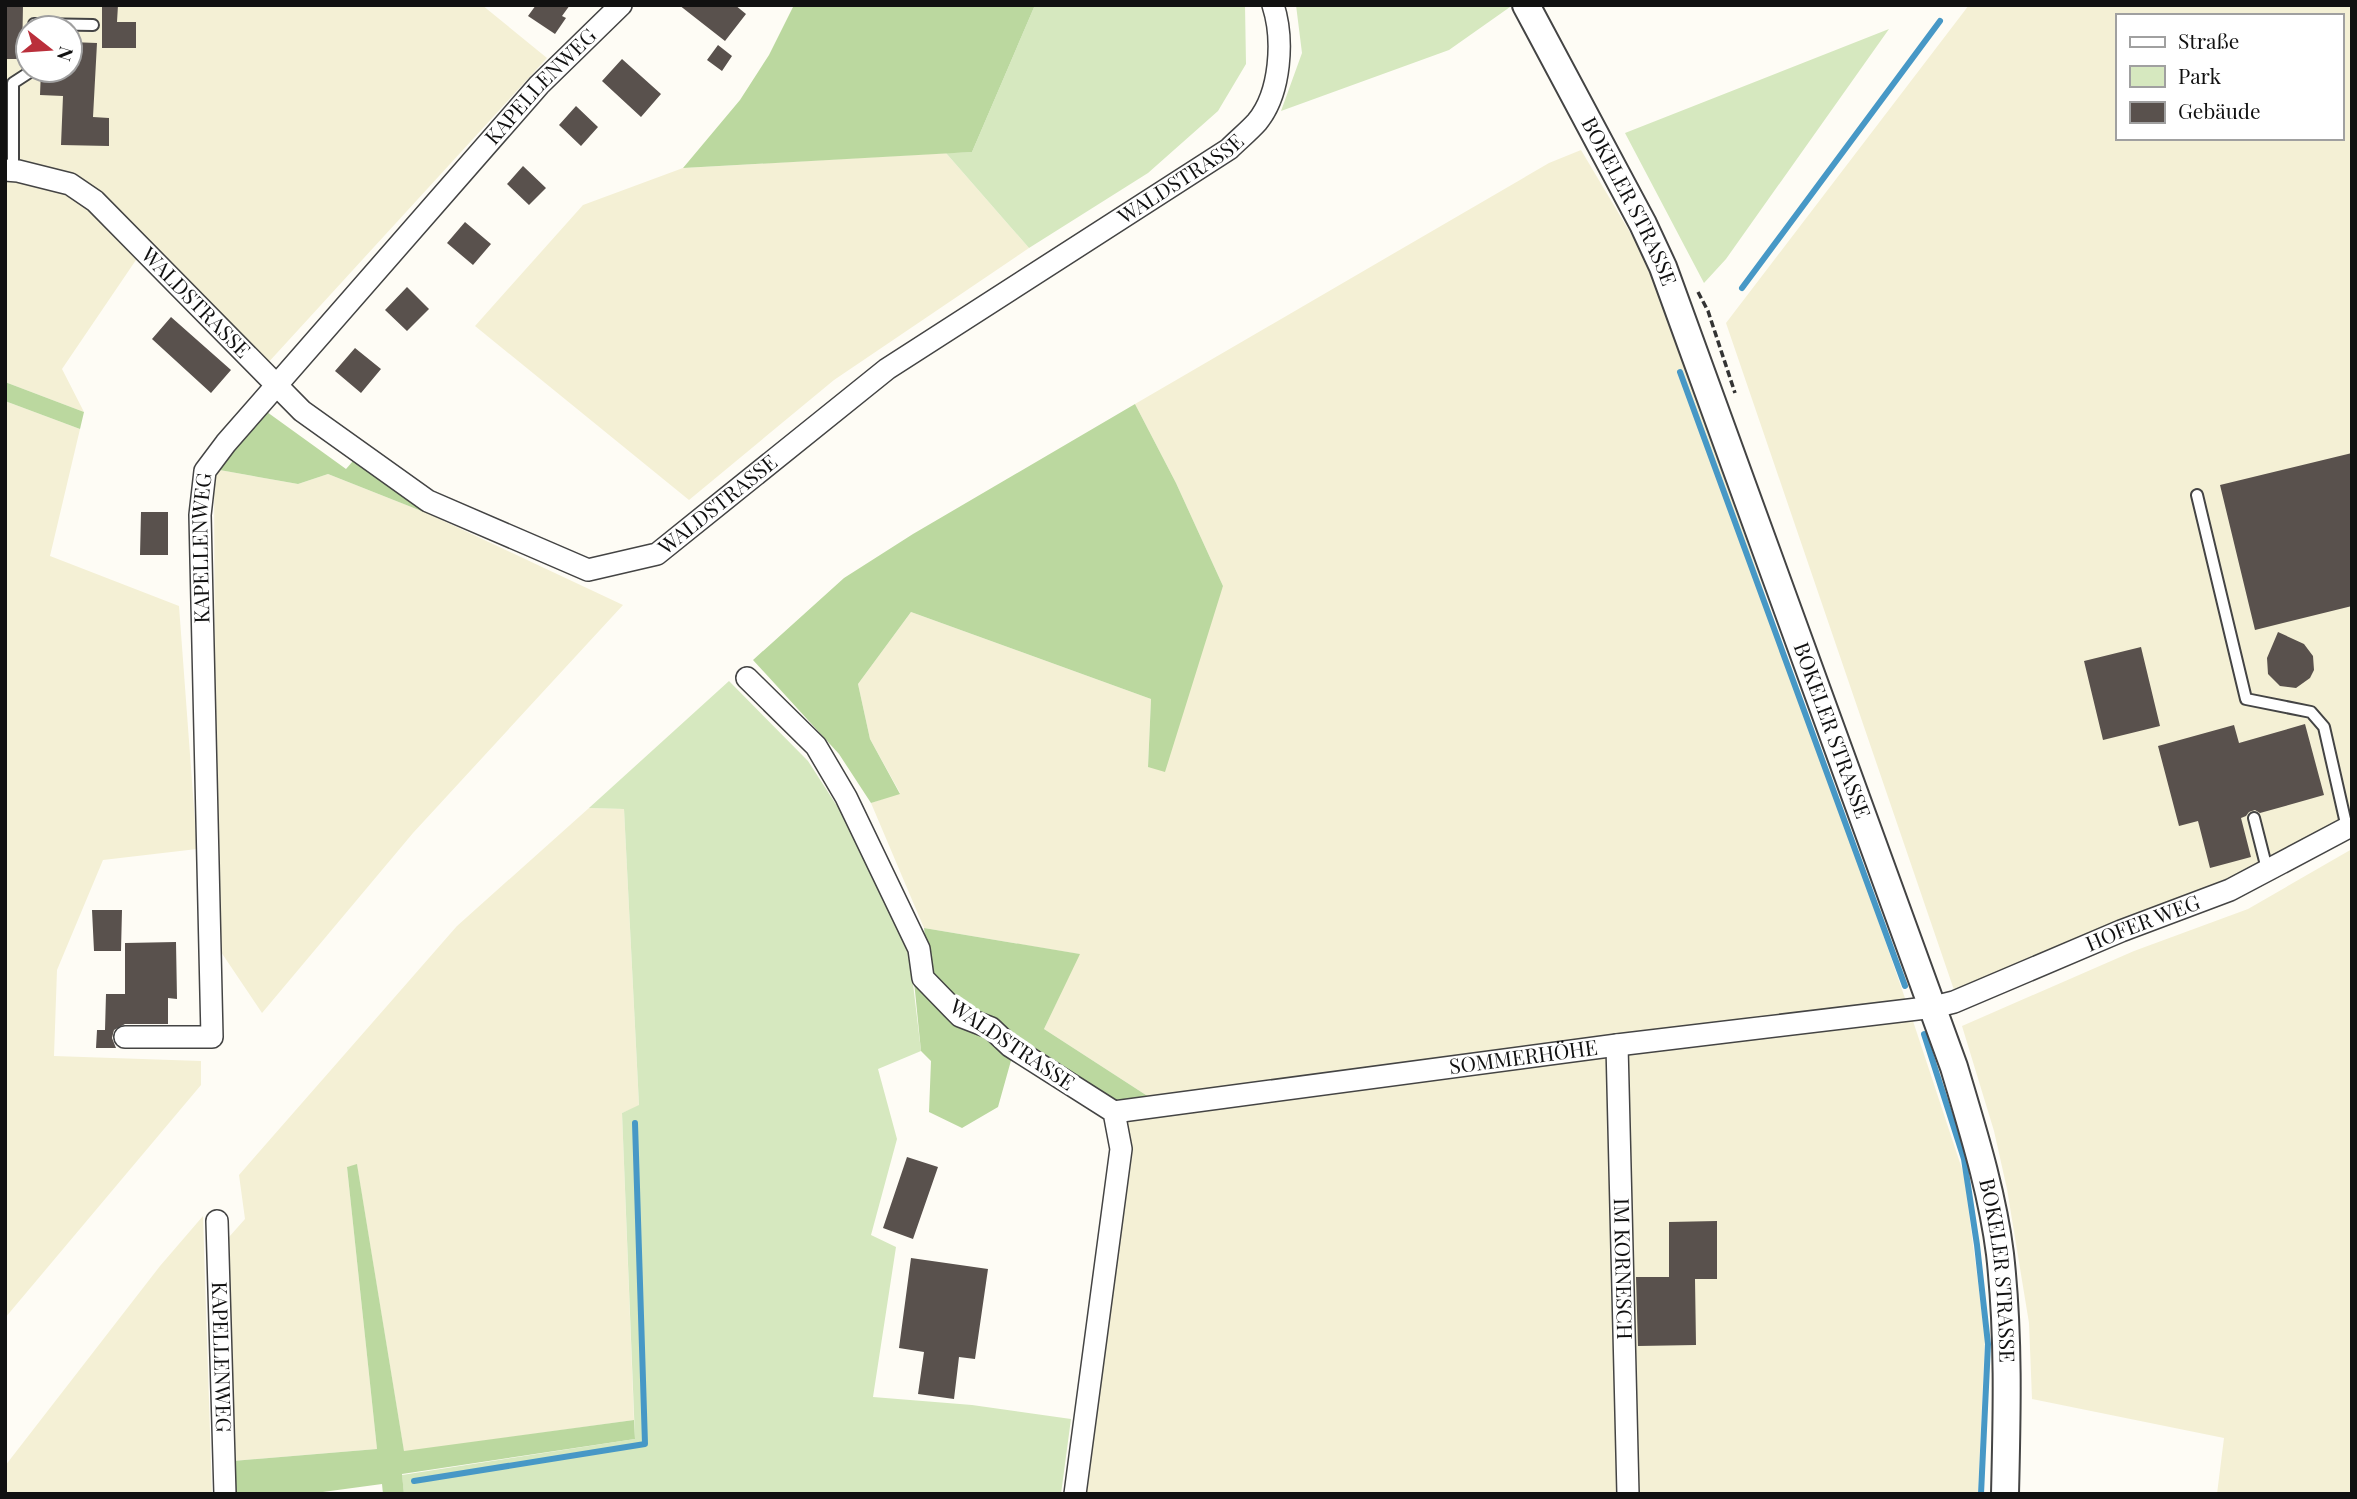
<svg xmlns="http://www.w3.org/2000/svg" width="2357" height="1499" viewBox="0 0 2357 1499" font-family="'Playfair Display',serif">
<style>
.farmland{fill:#f4f0d5;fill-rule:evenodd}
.green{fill:#d6e8bf}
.forest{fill:#bbd89f}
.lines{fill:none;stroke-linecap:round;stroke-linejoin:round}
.stream{stroke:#4798c6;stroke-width:6}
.building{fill:#59514d}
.service-casing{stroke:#444;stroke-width:14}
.minor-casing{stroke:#444;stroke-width:24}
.tertiary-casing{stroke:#444;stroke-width:30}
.path{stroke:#333;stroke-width:3.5;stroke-dasharray:7 3.5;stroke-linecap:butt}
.service{stroke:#fff;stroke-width:10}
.minor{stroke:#fff;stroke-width:21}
.tertiary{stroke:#fff;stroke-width:26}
.labels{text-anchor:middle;stroke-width:7;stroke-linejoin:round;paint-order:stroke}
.street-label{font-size:21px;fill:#111;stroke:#fff}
</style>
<rect width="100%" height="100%" fill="#fefcf5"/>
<!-- farmland -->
<path class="farmland" d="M5,5h477l65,53 -281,307 -153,-157 -108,-46zM28,28h42v42h-42z
M1969,5h383v812l-125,66 -122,43 -151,64 -228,-667zM2117,16h224v122h-224z
M1581,150l72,121 253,730 -757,96 -105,-68 35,-75 -155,-26 -53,-125 29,-10 -30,-54 -12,-55 53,-72 240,87 -3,67 75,-180 -47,-103 -41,-79 414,-241z
M946,153l83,95 -195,132 -145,120 -214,-174 108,-121 100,-37z
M5,180l66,12 67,65 -76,112 22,43 -79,-30z
M5,401l75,28 -30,127 129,50 18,243 -94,11 -46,110 -3,86 147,5v24l-196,233z
M214,469l84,15 30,-10 101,40 194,91 -210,228 -151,180 -43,-64 -4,-173z
M589,808l35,1 15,297 -17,7 12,307 -230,32 -47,-287 -10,2 30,282 -144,12 -4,-224 16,-18 -6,-44 218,-249z
M2352,849v645h-135l7,-56 -192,-39 -3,-76 -22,-134 -13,-58 -32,-105 172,-75 114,-42z
M1912,1018l52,157 21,162 -7,157h-341l-13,-442z
M1608,1055l12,439h-536l47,-345 -6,-29z
M203,1216l9,278h-207v-28l155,-200z"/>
<!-- green -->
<path class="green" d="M1035,5h210l1,59 -28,47 -70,62 -119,75 -83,-95 26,-1z
M1296,5h213l1,2 -61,43 -168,61 21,-58z
M1889,29l-163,230 -22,24 -79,-150z
M729,681l79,80 40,62 61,127 12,101 -43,18 19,70 -26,96 25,12 -23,150 99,8 99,14 -10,75h-657l-2,-19 233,-36 -13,-326 17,-8 -15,-296 -35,-1z"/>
<!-- forest -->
<path class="forest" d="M794,5h241l-63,147 -289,16 57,-68 29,-45z
M5,382l79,30 -4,17 -75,-28z
M1135,404l41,79 47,103 -58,186 -17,-5 3,-68 -240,-87 -53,72 12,55 30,55 -29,9 -32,-49 -86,-94 91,-82 69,-44z
M267,412l79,57 7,-8 76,53 -101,-40 -30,10 -84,-15z
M924,928l156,26 -36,75 105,68 -34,3 -101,-59 -49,-33 -36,-35z
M914,981l72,52 26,24 -14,50 -36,21 -33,-16 2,-51 -10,-10z
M357,1164l47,287 230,-31 1,19 -233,35 2,20h-21l-1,-10 -74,10h-74l-1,-33 144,-12 -30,-282z"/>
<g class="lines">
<!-- stream -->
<path class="stream" d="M1742,288l198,-267
M1680,372l225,614
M1924,1034l40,125 13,86 11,99 -7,150
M414,1481l231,-37 -10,-321"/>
</g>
<!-- building -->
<path class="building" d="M5,5h18l-1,54h-17z
M102,5h16l-1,17h19v26h-34z
M536,5h34l-8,11 4,2 -11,16 -27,-18z
M679,5h56l11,9 -21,27z
M70,42l27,1 -4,74 16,1v28l-48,-1 2,-49 -23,-1 1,-25h29z
M718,45l14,11 -10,15 -15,-11z
M622,59l39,35 -20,23 -39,-36z
M576,106l22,21 -17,19 -22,-21z
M523,166l23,22 -17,17 -22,-21z
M465,222l26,22 -18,21 -26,-22z
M407,287l22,22 -22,22 -22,-21z
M171,317l60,53 -20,23 -59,-54z
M355,348l26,21 -20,24 -26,-22z
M2352,453v153l-97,24 -35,-145z
M141,512h27v43h-28z
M2278,632l26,12 9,12 1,14 -4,8 -14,10 -16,-2 -12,-12 -1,-16z
M2141,647l19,79 -57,14 -19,-79z
M2305,724l19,71 -64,18 -5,-3 -6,2 -3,4 -5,2 10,39 -41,11 -12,-47 -19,5 -21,-80 76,-21 5,18z
M92,910h30l-1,41h-27z
M176,942l1,57 -9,-1v26h-43l-11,6h-9l1,-36h19v-51z
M97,1030h17l-2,8 4,10h-20z
M907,1157l31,10 -25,72 -30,-11z
M1717,1221v58h-22l1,66 -58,1 -2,-69h33v-55z
M911,1258l77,11 -13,90 -16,-2 -5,42 -36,-5 6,-42 -25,-4z"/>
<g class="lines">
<defs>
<path id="service" d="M34,28v-4l59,1
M13,170v-87l20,-13
M2197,495l49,204 65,13 13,15 23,101
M2254,818l13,51"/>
<g id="minor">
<path id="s1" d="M5,170l13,1 52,13 25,17 207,210 126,90 160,69 69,-16 230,-185 342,-220c9,-9 20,-18 28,-27 24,-29 27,-83 16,-117"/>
<path d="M747,678l69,68 30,51 73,152 4,29 37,38 31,12 19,18 104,66 7,37 -46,345"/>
<path id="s2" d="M125,1037h87l-12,-522 5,-44 21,-28 313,-358 82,-80"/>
<path id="s3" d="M1617,1045l11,449"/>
<path id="s4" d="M1114,1112l503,-67 317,-38 20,-5 167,-71 109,-41 117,-62"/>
<path id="s5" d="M217,1221l8,273"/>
</g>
<g id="tertiary">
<path id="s6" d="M1526,5l117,219 20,43 291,800c18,61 38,123 46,187 9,80 7,159 5,240"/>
</g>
</defs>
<!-- service casing -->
<use href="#service" class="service-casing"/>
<!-- minor casing -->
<use href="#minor" class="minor-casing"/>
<!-- tertiary casing -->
<use href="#tertiary" class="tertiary-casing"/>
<!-- path -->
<path class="path" d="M1698,292l10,19 27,82"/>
<!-- service -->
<use href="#service" class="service"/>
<!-- minor -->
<use href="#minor" class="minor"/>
<!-- tertiary -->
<use href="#tertiary" class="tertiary"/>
</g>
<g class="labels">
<!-- street labels -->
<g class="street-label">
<text dy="7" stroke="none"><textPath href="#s2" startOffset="1164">KAPELLENWEG</textPath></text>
<text dy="7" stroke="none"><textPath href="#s1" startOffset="1437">WALDSTRASSE</textPath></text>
<text dy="7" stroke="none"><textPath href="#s6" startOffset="222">BOKELER STRASSE</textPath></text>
<text dy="7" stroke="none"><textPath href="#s1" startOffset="240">WALDSTRASSE</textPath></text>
<text dy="7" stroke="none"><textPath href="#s1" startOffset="870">WALDSTRASSE</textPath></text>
<text dy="7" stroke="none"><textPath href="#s2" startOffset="576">KAPELLENWEG</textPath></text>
<text dy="7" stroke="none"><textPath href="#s6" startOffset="789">BOKELER STRASSE</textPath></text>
<text dy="7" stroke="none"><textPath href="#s4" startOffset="1052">HOFER WEG</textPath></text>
<text transform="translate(1012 1045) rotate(34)" y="7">WALDSTRASSE</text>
<text dy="7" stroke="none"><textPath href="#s4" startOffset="413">SOMMERHÖHE</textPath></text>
<text dy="7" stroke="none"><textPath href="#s3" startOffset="224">IM KORNESCH</textPath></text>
<text dy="7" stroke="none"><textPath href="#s6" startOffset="1356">BOKELER STRASSE</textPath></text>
<text dy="7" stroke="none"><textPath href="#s5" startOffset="136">KAPELLENWEG</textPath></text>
</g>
</g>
<!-- border -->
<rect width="2357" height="1499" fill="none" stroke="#111111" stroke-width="14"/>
<!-- legend -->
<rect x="2116" y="14" width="228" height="126" fill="#ffffff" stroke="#a0a0a0" stroke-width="2"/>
<rect x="2130" y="37" width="35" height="10" fill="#ffffff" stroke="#a0a0a0" stroke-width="2"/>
<text x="2178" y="49" font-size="21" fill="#111111">Straße</text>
<rect x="2130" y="66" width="35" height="21" fill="#d6e8bf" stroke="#a0a0a0" stroke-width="2"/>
<text x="2178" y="84" font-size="21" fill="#111111">Park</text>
<rect x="2130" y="102" width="35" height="21" fill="#59514d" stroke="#a0a0a0" stroke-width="2"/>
<text x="2178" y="119" font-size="21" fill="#111111">Gebäude</text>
<!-- north arrow -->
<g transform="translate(49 49) rotate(107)"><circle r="33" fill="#ffffff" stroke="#a0a0a0" stroke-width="2"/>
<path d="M0-5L12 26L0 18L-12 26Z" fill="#ba2f3b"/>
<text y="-10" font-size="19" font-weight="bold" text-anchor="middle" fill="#111111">N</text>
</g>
</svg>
